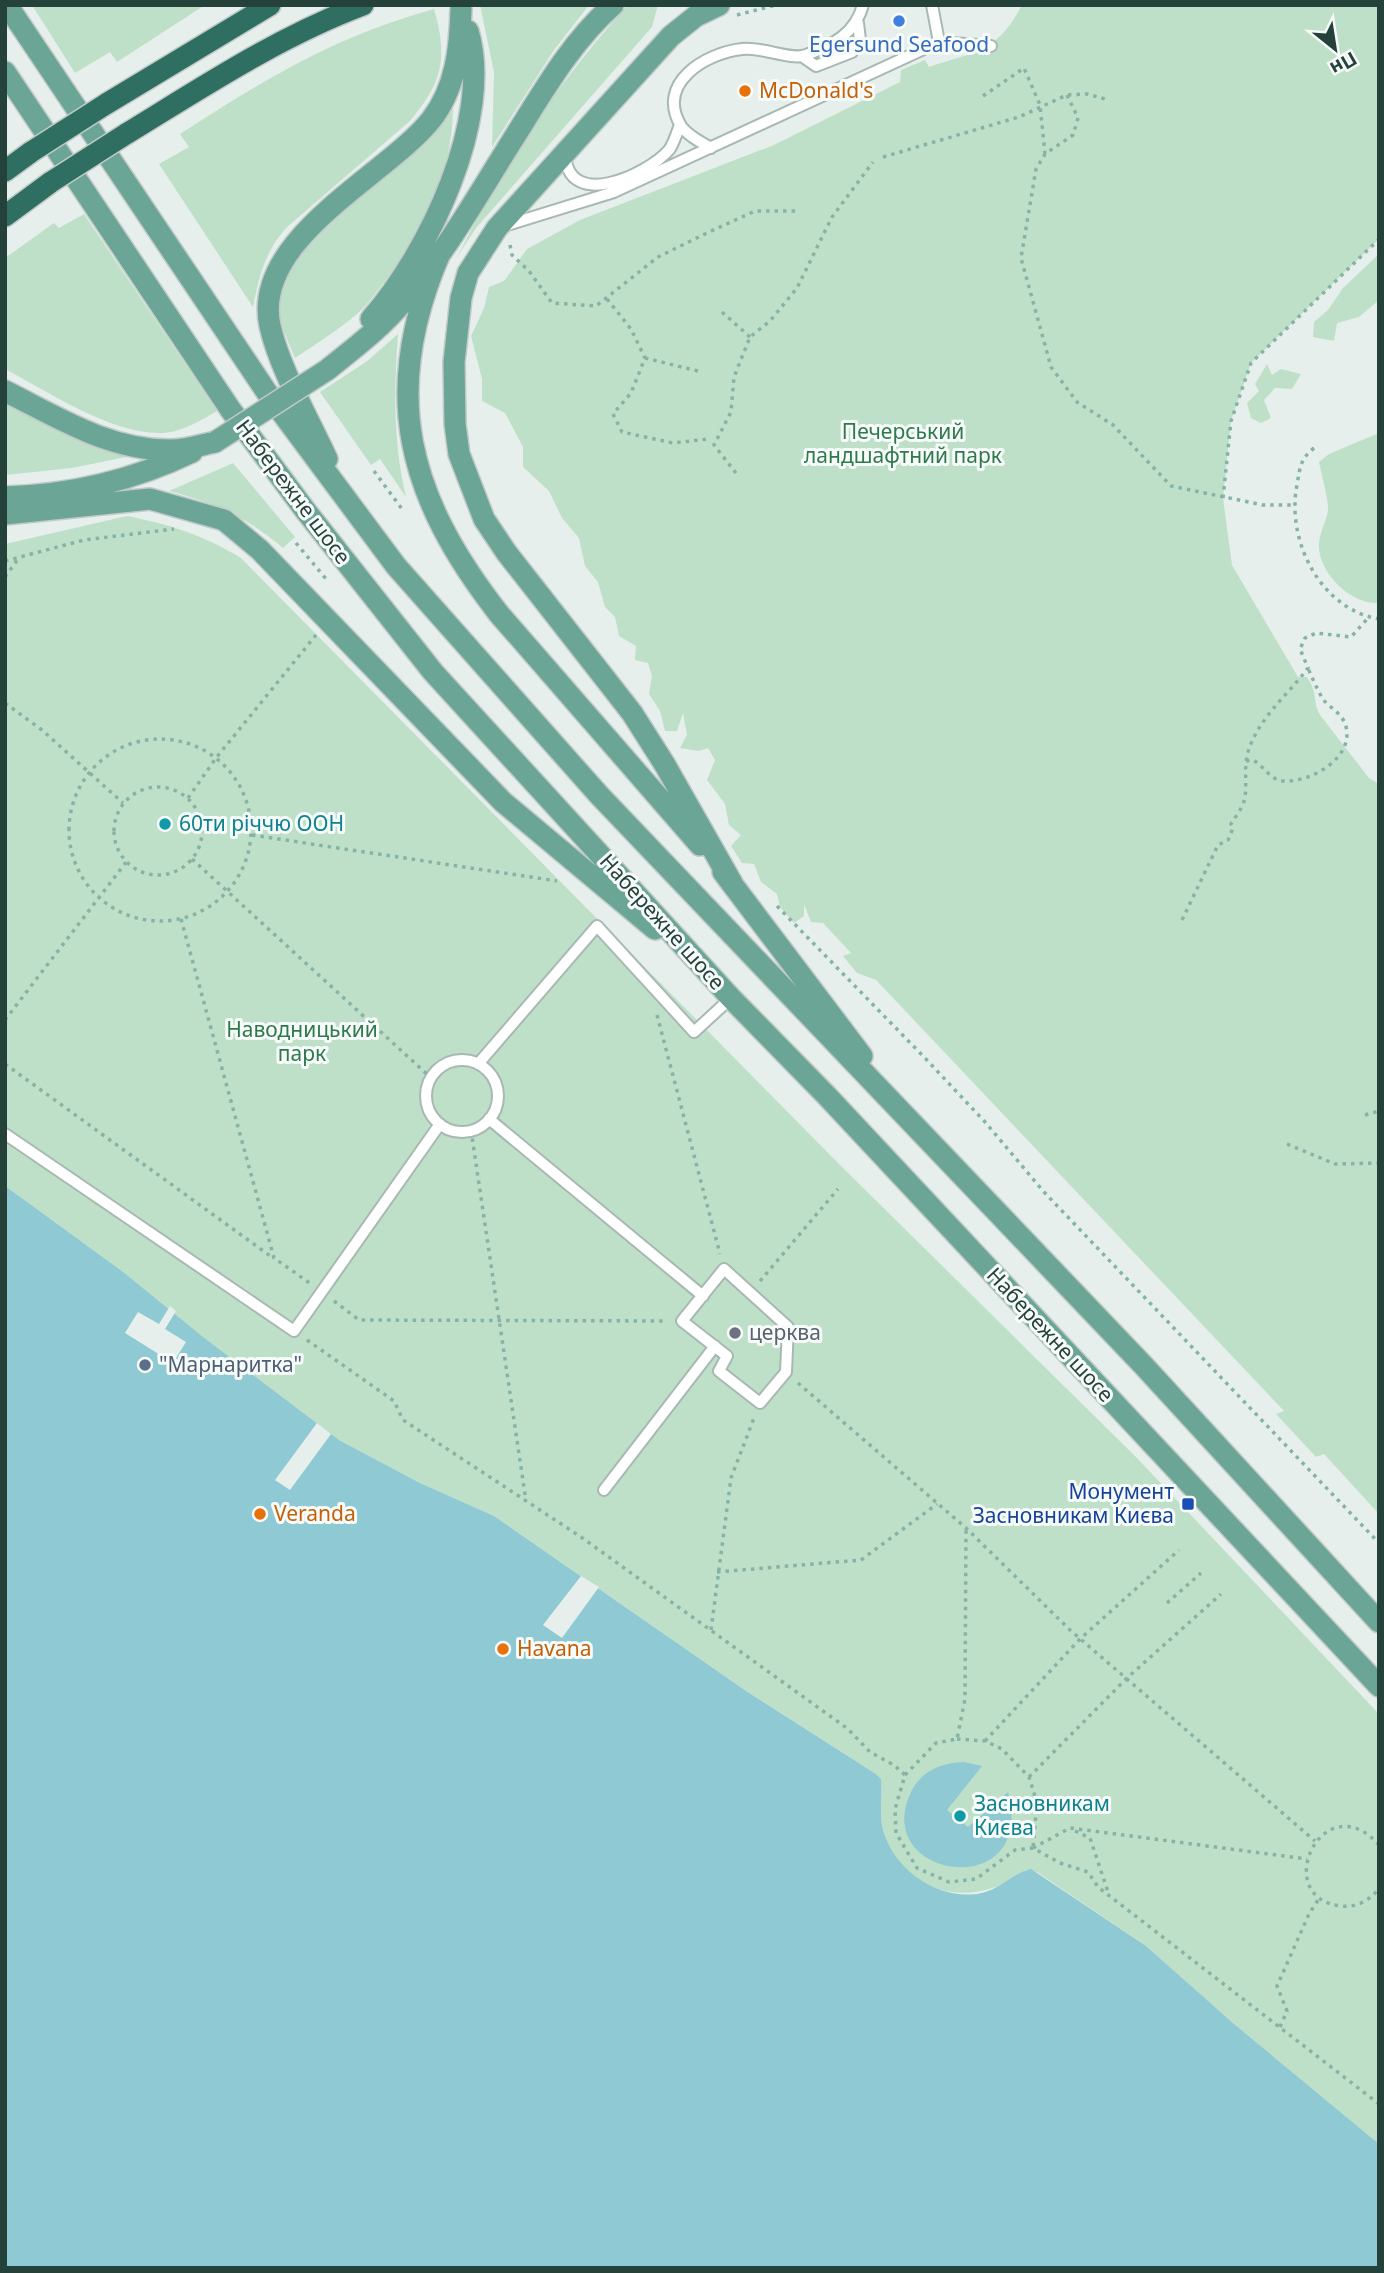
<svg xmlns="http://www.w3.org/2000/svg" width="1384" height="2273" viewBox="0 0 1384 2273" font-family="'Noto Sans',sans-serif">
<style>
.green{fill:#bfe0c8}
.water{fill:#8ec9d4}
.pier{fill:#e6efeb}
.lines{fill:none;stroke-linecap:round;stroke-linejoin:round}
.lane-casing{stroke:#a8b8b2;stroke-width:14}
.primary-casing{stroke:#c2cac8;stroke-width:24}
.highway-casing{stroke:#c2cac8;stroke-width:24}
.path{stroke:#86b3a5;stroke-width:3.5;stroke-dasharray:3.5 5;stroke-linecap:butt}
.lane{stroke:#fff;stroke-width:10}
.primary{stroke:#6aa596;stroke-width:21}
.highway{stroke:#2f6f62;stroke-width:21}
.primary-bridge-casing{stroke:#c2cac8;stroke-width:24;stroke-linecap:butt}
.highway-bridge-casing{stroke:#c2cac8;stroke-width:24;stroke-linecap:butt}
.primary-bridge{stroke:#6aa596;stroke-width:21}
.highway-bridge{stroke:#2f6f62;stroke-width:21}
.shop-dot{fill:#3f7fe0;stroke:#f7fbf9;stroke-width:2.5}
.food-dot{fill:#e8710a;stroke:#f7fbf9;stroke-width:2.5}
.culture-dot{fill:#0f9aa8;stroke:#f7fbf9;stroke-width:2.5}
.worship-dot{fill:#6b7280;stroke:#f7fbf9;stroke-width:2.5}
.service-dot{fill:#5c6f8a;stroke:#f7fbf9;stroke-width:2.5}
.transit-dot{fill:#1a4fb4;stroke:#f7fbf9;stroke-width:2.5}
.labels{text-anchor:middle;stroke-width:6;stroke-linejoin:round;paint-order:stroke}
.shop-label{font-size:21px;fill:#366cbe;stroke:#f7fbf9}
.food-label{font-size:21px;fill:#c56008;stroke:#f7fbf9;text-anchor:start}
.park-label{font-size:21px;fill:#2d7a4b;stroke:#f7fbf9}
.street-label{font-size:21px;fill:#24423a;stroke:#f7fbf9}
.culture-label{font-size:21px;fill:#0d838f;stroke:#f7fbf9;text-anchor:start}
.worship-label{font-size:21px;fill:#5b616d;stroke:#f7fbf9;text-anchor:start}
.service-label{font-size:21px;fill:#4e5e75;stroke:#f7fbf9;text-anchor:start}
.transit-label{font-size:21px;fill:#164399;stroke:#f7fbf9;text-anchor:end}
</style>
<rect width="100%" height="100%" fill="#e6efeb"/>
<!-- green -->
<path class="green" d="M32,5h173l-88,57 -7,-10 -35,21z
M480,5h109l-35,45 -62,97 2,-75z
M628,5h30l-6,22 -176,201 -19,29c47,-91 101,-176 171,-252z
M1022,5h357v234l-128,124 -20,58 -8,77 9,67 66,112h9c12,18 5,24 13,38l49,63 10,6v730l-55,-60 -8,3 -40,-43 8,-3 -408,-431 -19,-7 -14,-17 8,-3 -28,-30 -12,-1 -7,-18v12l-10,7 -14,-16 -3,-13 -16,-12 -7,-18 -12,-1 -11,-17 10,-11 -12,-10 -4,-21 -18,-24 8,-20 -7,-12 -9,3 -19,-3 7,-13 -4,-22 -6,18h-12l-5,-20 -11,-17 3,-18 -4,-13 -13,-3 1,-14 -17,-10 -4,-19 -10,-10 -7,-25 -13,-16 -6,-28 -17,-20 -13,-27 -26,-24v-20l-18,-34 -23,-12v-22l-11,-43 13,-28 5,-21 15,-6 23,-32 53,-29 194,-75 126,-63 1,-12 24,-10 4,7c47,-16 68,-14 93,-62z
M434,9c14,48 9,73 -24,112l-124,107c-21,24 -27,48 -33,79l-94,-143 30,-17 -9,-13c87,-56 154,-97 254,-125z
M453,105c0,66 -26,120 -65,172 -10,12 -19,27 -31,37 -19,16 -41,30 -62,44l-17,-40 1,-18 2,-15 18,-35 141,-128z
M84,214l133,197c-17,10 -33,20 -54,22 -51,2 -114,-41 -158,-64v-111l49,-35 5,5z
M1379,254v46l-20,17 -22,6 -3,18 -21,-4 1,-15 14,-12 15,-22z
M398,334c-4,56 -5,108 8,163l-26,-38 -9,6 -51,-73 46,-30z
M1267,364l5,11 9,-6 20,5 -9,15 -17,-1 -11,12 7,18 -10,5 -10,-5 -4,-15 12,-12 -4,-7z
M5,399l126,57 -59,12 -67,7z
M1379,433v170c-28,2 -62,-31 -60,-60 1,-13 10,-25 9,-38 -2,-14 -6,-29 -9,-43l10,-8z
M233,463l62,74 -12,11c-35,-30 -70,-46 -114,-57z
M127,516c42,8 76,19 114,42l600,608 295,291 243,257v430l-146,-121 -87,-77 -109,-74 -12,-2c-49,40 -121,27 -141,-37 -6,-18 -1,-35 -3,-54l-5,-5 -127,-81 -255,-177 -74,-33 -81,-43 -334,-249v-647z"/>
<!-- water -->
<path class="water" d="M5,1186l118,86 80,65 136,103 81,43 74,33 255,177 127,81 5,5c2,19 -3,36 3,54 12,39 57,69 98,60 18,-4 33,-21 49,-24l115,77 87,77 146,121v124h-1374z
M964,1762l18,4 -35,44 21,17 40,-35c30,112 -139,88 -97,0 11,-22 30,-29 53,-30z"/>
<!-- pier -->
<path class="pier" d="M170,1306l6,5 -11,18 21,13 -13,21 -48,-30 13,-21 21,12z
M317,1423l14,11 -41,56 -15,-10z
M581,1576l18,11 -37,51 -19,-13z"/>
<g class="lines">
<defs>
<path id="lane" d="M932,5l7,37
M803,57l13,9 36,-14 8,-12 -2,-17
M711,148c-10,-6 -23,-12 -30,-22 -26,-43 25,-73 61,-77 19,-3 49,12 64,6 27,-10 49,-21 57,-50
M565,153c2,59 82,22 104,-3 5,-7 8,-17 11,-26
M504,226l110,-34 325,-150 52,4
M426 1096a36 36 0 1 1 72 0a36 36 0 1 1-72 0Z
M478,1064l119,-138 97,106 37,-34
M489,1119l214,177
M5,1134l289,197 146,-207
M724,1269l64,58 -2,45 -26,31 -41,-32 8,-15 -45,-35z
M604,1490l111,-144"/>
<path id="primary" d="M7,5l261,389 128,172 203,229 545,571 235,256
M719,5l-23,11 -25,20 -174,192 -29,45 -7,25 -7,64 1,62 4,30 25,65 22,33 126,161 33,52 67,118
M5,72l225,337 75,101 128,162 298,326 96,98 552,590
M441,251c-62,141 -34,245 58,363l201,231
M371,319c57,-65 123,-201 97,-288
M327,370c26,-21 53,-41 75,-67 42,-48 76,-108 110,-162 31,-49 58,-98 101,-136
M5,391c54,27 105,60 167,59 14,0 29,-5 43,-8
M327,459c-18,-39 -48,-92 -57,-133 -19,-87 115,-149 161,-206 25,-32 29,-72 30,-111
M5,497c67,-2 127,-16 187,-45
M5,514l145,-15 74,21 36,30 243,252 152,127
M723,872l139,184"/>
<path id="highway" d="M106,104l164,-99
M126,134c77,-47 152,-97 237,-129
M5,171l26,-19
M5,216l46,-34"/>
</defs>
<!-- lane casing -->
<use href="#lane" class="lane-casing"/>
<!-- primary casing -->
<use href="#primary" class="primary-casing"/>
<!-- highway casing -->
<use href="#highway" class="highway-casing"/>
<!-- path -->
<path class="path" d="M737,15l39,-10
M1067,95l11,23 -5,17 -28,19 -9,15 -15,89 30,109 26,35 36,23 58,61 92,19h30
M983,96l41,-28 16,37 5,49
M883,157l136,-40 48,-22 20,-1 18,5
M510,245l2,10 17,16 23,32 44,3 62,-49 51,-25 46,-21h44
M607,299l24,30 14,29 -14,35 -18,21 9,18 51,11 35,-4
M722,312l28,25
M645,358l57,14
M1314,448c-14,11 -14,20 -17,37 -11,55 23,124 82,134
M374,471l28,38
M736,473l-22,-28 17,-33 3,-35 16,-40 20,-16 27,-33 35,-71 41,-55
M1223,498l8,-77 20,-58 128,-124
M296,543l31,37
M5,561l79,-21 90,-11
M5,577l13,-18
M5,703l37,27 81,73
M69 830a91 91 0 1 1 182 0a91 91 0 1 1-182 0Z
M1246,761l7,-1c11,6 17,20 30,21 27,2 71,-23 63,-54 -3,-14 -17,-19 -24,-29 -5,-10 -10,-20 -14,-30
M114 831a44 44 0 1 1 88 0a44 44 0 1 1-88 0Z
M188,798l28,-40 100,-123
M252,835l305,46
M192,859l237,217
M777,906l147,151 62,66 57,68 336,352
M181,919l93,339 37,26
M1182,920l36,-75 10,-5 5,-12 -2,-4c4,-7 11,-15 13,-23 4,-14 -1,-31 4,-49 11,-35 39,-56 60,-84l-8,-19 5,-11 11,-5 35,4 18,-20
M657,1015l63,239
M5,1020l122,-159
M5,1064l268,194
M1365,1115l14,-4
M471,1130l55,371
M1287,1144l48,20 44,-1
M760,1281l78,-92
M334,1301l25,19 307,1
M307,1340l87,61 9,19 178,117 267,192 22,23 24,13 11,10 -10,34 1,24 21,35 32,14 27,-3 39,-29 18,-2 27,15 28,9 10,15 281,217
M798,1383l168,145 104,102 245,211
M717,1572l144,-12 76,-56
M1167,1603l34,-30
M711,1630l20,-152 23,-60
M957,1739l28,2 17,8 27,28 8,26 -4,45
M985,1741l95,-102 99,-89
M905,1775l31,-32 21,-4 8,-40 1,-171
M1029,1777l98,-99 94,-84
M1075,1831l15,7 19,57
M1379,1845c-56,-63 -110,53 -38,61 15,2 30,-6 38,-18
M1033,1848l37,-20 237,31
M1280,2027l7,-16 -10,-25 32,-72 11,-17"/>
<!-- lane -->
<use href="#lane" class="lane"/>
<!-- primary -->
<use href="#primary" class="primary"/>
<!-- highway -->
<use href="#highway" class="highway"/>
<defs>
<path id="primary-bridge" d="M215,442l112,-72"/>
<path id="highway-bridge" d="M31,152l75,-48
M51,182l75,-48"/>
</defs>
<!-- primary-bridge casing -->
<use href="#primary-bridge" class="primary-bridge-casing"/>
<!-- highway-bridge casing -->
<use href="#highway-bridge" class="highway-bridge-casing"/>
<!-- primary-bridge -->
<use href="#primary-bridge" class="primary-bridge"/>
<!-- highway-bridge -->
<use href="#highway-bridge" class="highway-bridge"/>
</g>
<!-- markers -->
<circle class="shop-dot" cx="899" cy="21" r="7"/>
<g class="food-dot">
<circle cx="745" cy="91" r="7"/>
<circle cx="260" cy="1514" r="7"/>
<circle cx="503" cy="1649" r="7"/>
</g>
<g class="culture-dot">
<circle cx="165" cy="824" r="7"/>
<circle cx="960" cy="1816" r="7"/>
</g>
<circle class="worship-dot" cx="735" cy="1333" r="7"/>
<circle class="service-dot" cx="145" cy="1365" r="7"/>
<rect class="transit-dot" x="1181" y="1497" width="14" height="14" rx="3.5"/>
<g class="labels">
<!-- shop labels -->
<g class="shop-label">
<text x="899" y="52">Egersund Seafood</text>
</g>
<!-- food labels -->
<g class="food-label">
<text x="759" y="98">McDonald's</text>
<text x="274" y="1521">Veranda</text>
<text x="517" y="1656">Havana</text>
</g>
<!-- park labels -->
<g class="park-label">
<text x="903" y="439">Печерський<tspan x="903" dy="24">ландшафтний парк</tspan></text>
<text x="302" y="1037">Наводницький<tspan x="302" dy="24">парк</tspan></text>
</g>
<!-- street labels -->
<g class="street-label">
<text transform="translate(293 492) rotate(53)" y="7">Набережне шосе</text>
<text transform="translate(662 922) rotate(48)" y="7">Набережне шосе</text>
<text transform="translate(1050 1335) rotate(47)" y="7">Набережне шосе</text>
</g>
<!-- culture labels -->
<g class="culture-label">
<text x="179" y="831">60ти річчю ООН</text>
<text x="974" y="1811">Засновникам<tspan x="974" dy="24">Києва</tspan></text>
</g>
<!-- worship labels -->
<g class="worship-label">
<text x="749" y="1340">церква</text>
</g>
<!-- service labels -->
<g class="service-label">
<text x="159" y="1372">"Марнаритка"</text>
</g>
<!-- transit labels -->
<g class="transit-label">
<text x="1174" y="1499">Монумент<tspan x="1174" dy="24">Засновникам Києва</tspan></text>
</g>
</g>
<!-- border -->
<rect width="1384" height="2273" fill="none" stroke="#24423a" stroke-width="14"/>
<!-- north arrow -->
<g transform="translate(1335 49) rotate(150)" stroke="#f7fbf9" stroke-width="5" paint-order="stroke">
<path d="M0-5L12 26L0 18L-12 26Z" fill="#24423a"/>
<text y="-10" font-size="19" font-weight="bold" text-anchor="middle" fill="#24423a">Пн</text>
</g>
</svg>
